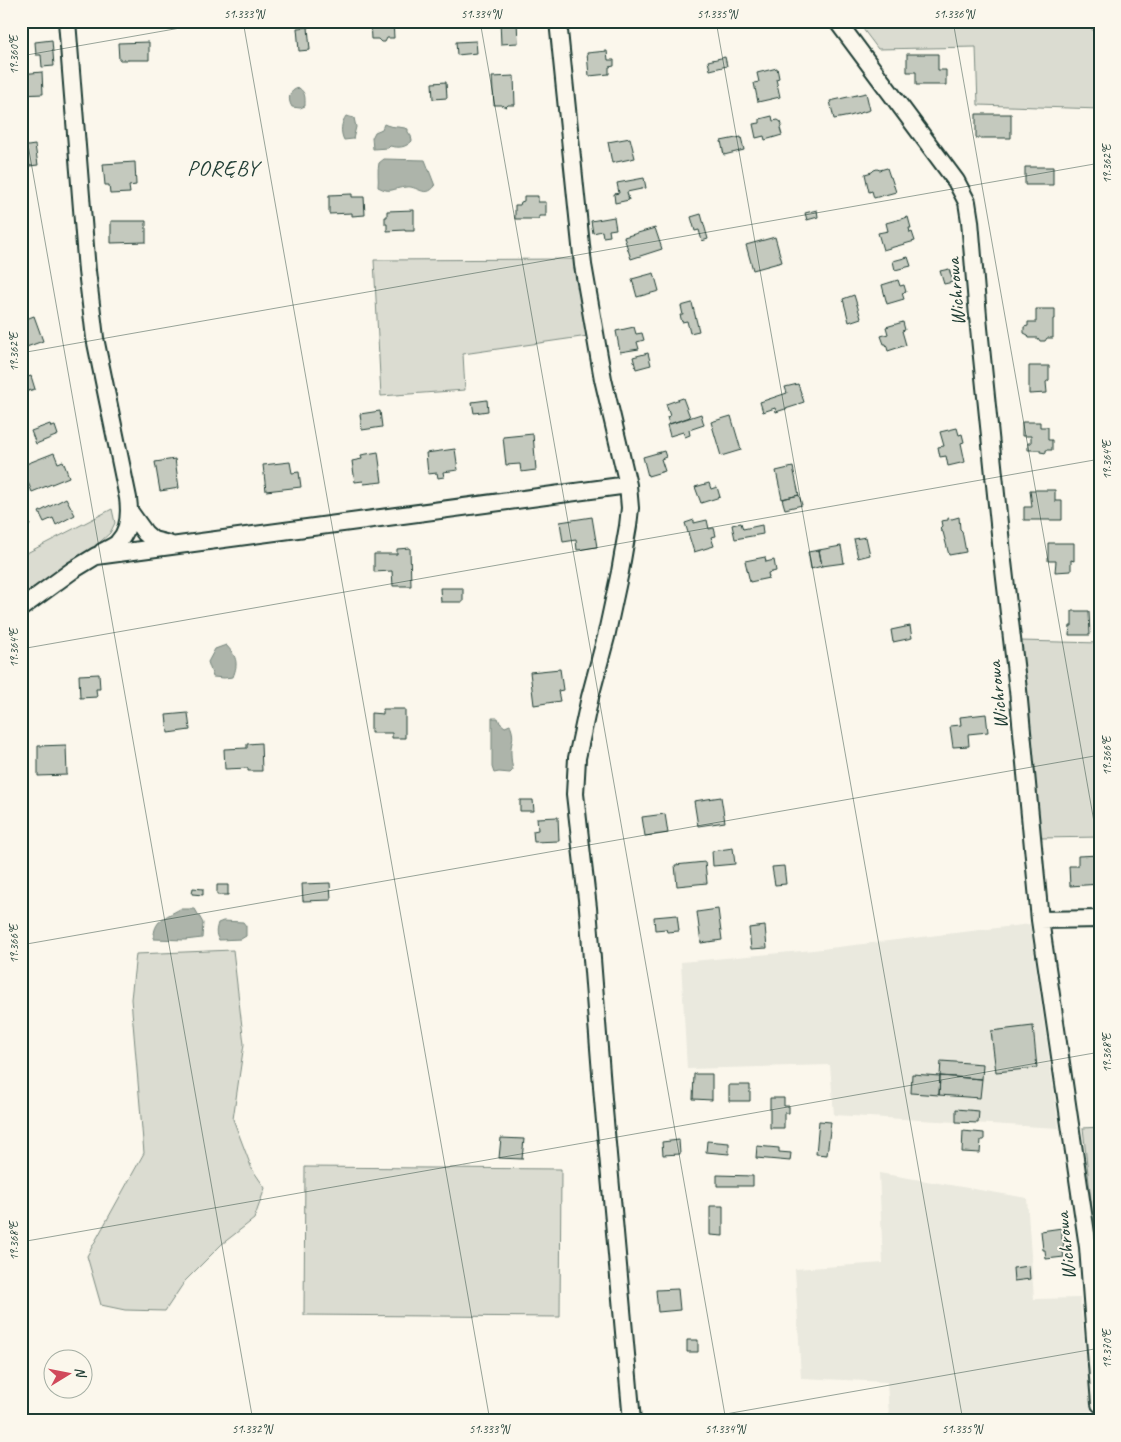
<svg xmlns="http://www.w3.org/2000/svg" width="1121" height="1442" viewBox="0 0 1121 1442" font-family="Caveat,sans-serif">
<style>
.built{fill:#eae9de}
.green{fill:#dbdcd1;stroke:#7d8c82}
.water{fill:#adb4aa;stroke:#74847b}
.building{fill:#c4c9be;stroke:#1f3d34}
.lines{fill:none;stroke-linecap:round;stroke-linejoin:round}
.street-casing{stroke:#1f3d34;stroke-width:20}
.street{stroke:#fbf7ec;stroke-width:16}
.ticks{fill:none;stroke:#1f3d34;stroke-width:1;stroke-opacity:0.45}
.labels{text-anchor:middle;stroke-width:4;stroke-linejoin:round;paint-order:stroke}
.street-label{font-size:20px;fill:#1f3d34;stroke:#fbf7ec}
.quarter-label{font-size:22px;letter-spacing:1px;fill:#1f3d34;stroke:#fbf7ec}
.neatline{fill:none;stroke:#1f3d34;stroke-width:2}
.ticks-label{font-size:12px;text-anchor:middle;fill:#1f3d34}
</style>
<rect width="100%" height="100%" fill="#fbf7ec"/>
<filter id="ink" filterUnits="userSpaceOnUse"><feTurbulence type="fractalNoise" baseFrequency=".02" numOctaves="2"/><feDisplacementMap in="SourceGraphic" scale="10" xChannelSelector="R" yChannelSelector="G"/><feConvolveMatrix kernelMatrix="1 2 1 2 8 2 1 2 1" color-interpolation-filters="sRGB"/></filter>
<g filter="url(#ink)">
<!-- built -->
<path class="built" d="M1030,924l29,204 -225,-13 -4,-50 -143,4 -6,-107 132,-12z
M879,1173l148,25 7,101 46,-1 12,123h-82l-121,-5 -2,-34 -86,-4 -6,-109 88,-6z"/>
<!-- green -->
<path class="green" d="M857,21h230l13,21v67l-122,-4 -2,-58 -98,2z
M577,259l11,77 -125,18 2,36 -84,6 -7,-136z
M1095,477h5v50h-3z
M112,509l3,14 -5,10 -19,17 -23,13 -47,33v-40z
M1020,641l80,2v194l-59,1z
M233,950l11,94 -11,75 19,50 13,19 -11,31 -32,25 -37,37 -20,30 -40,-1 -24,-5 -14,-49 57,-103 -13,-154 5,-45z
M1100,1127v155l-17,-154z
M305,1167l256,2 -1,148 -256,-2z"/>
<!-- water -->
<path class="water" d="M299,88c7,5 6,10 6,18l-5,2 -8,-1c-5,-8 -3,-17 7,-19z
M346,116l8,2 2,9 -3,12 -9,1c-4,-8 -3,-17 2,-24z
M384,124c8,4 16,2 24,5v3l3,4 1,5c-7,7 -13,7 -22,5l-2,2 -15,1 -1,-11 3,-6 7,-3z
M384,159l41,1 10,26c-10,13 -18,-1 -29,1 -13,1 -15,7 -28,0 1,-8 -1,-16 1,-24z
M226,645c10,11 13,17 7,32l-9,1 -11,-1 -5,-15 7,-13z
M492,718h6l2,5 5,4 5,-2c6,15 0,16 1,29 0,5 1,11 2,16l-3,3 -11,-1 -5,1 -2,-6z
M180,909h15l8,14 -1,15 -17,2 -31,-1c-1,-19 12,-22 26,-30z
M223,921l20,1 3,4v10l-5,3 -22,1c-4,-6 -3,-10 -1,-17z"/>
<!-- building -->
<path class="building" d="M370,21h23l1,17h-7l-2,4h-4l-3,-3h-7z
M500,21h17l1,22 -17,1z
M648,21h13l1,5 -12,3z
M733,21h22l1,4 -21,4z
M308,27l2,23 -11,1 -2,-23z
M52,40l2,26 -12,1 -1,-12h-5l-1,-13z
M476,41l1,12 -20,2 -1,-13z
M149,42v18h-30l-1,-17z
M607,51l1,9h6v6l-5,1v7l-20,2 -2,-23z
M907,54h31v16h8v15h-30v-13h-9z
M725,57l2,9 -17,4 -2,-9z
M777,68l2,10 -3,1 4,18 -22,5 -4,-19 5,-1 -2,-9z
M42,72l1,22 -22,1v-21z
M514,76l1,29h-7l-2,2 -5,-2h-7l-2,-28z
M446,82l1,16 -14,1 -1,-16z
M866,93l4,17 -20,6 -16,3 -4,-18z
M976,114h35v24h-35z
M772,116l1,5 5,-1 3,2 1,3 -2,3 2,7 -17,5 -1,-4 -8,2 -3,-14 7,-1v-4z
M741,137l3,13 -20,5 -3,-14z
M630,138l5,20 -23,5 -4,-21z
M35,145l3,20 -17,2v-20z
M135,162l1,23 -7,1 1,7 -20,1 -1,-9h-4l-2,-21z
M1025,167h28v18h-28z
M887,168l3,9h1l5,15 -22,6 -2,-7 -3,1 -4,-18 7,-2 2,-2 3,-1 3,1z
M644,178l2,10 -19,4 2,8 -14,3 -1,-9 5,-1 -2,-10z
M21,191l5,20 -5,1z
M352,194v3h12l1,18 -13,1v-3l-23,1v-19z
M524,196h14v6h8v14h-7v3h-24v-14h5l1,-3 3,-1z
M414,210v21h-9v-1l-18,1v-7h-2v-7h2v-6z
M817,210l1,7 -11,3 -2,-7z
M701,214l7,25 -6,2 -3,-11 -4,1 -4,-14z
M614,217l2,12 -7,1 1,6 -7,1 -1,-6 -9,2 -2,-12z
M908,217l3,11h-2l1,5 2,-1 3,9 -32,9 -5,-17 10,-2 -2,-8z
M111,221h35v21l-35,1z
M655,228l7,21 -31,10 -7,-22z
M775,237l7,25 -29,8 -7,-25z
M1097,246h3v19h-3z
M908,257l3,9 -16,4 -2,-9z
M949,269l4,13 -9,2 -4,-13z
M654,273l5,18 -22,6 -5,-18z
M898,280l2,6 4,-1 2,7 -4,1 2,6 -17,5 -5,-19z
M854,295l7,23 -12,4 -6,-23z
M692,303l7,28 -9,2 -3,-12 -5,1 -2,-7h3l-2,-9z
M1036,309h19v10h-2v19h-6l-2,3h-5l-2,-3h-9l-1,-3 -4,-2v-6l4,-1v-4h8z
M34,316l9,25 -22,8v-28z
M903,322l2,8 -3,1 4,14 -18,6 -2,-7h-2l-3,-8 7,-2 -2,-7z
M634,327l2,7 6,-1 2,7 -7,2 2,7 -19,3 -4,-21z
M648,353l3,12 -15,4 -3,-12z
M1029,366h20v14l-3,2 1,11 -18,1z
M25,368l3,9 3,-1 4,13 -14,4v-24z
M798,384l6,18 -6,2v1l-22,7 -1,-4 -12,4 -3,-10 27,-9 -2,-6z
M683,398l7,19 -21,7 -2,-7 3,-1 -4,-12z
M487,400l1,11 -14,2 -2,-11z
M380,411l2,16 -20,3 -2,-16z
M701,414l3,11 -15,5 1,5 -5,2 -2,-5 -13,4 -3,-11z
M731,416l10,34 -20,6 -10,-34z
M1022,422h18v5h8v13h4v10h-6v3l-6,-1v-2h-12v-7h3v-7h-9z
M50,424l1,3 4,-1 3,9 -22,9 -5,-13z
M957,428l2,7 3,-1 2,8 -3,1 4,19 -17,4 -2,-10 -6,1 -2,-10 6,-1 -4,-14z
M533,434l3,36 -15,2 -1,-8 -14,1 -3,-28z
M455,449l3,21 -15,2 1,5 -6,1 -1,-5 -9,1 -2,-21z
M664,451l2,6 -5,2 4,12 -17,5 -5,-19z
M378,452l4,30 -18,2 -1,-3 -8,1 -3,-21 10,-2 -1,-4z
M54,453l4,10 5,-2 6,16 -37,15 -11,-26z
M175,459l4,29 -19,3 -5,-29z
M290,462l2,11 7,-1 2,15 -35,4 -3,-26z
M793,467l6,28 -17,4 -6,-28z
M709,483l2,6 6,-2 3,10 -19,6 -6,-16z
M1030,490h25v11h7v19h-38v-13h8z
M799,495l3,10 -17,4 -3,-10z
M66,498l9,17 -19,10 -3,-7 -9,4 -5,-10z
M21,508l9,17 -9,5z
M592,517l5,30 -20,3 -1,-10 -13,2 -3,-20z
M959,517l1,12 2,2 4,21 -17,3 -6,-23 -2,-1 -1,-3 2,-2 -1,-5 7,-1v-2l4,1z
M694,520v3l13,-3 2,9 5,-1 2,8 -5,1 3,9 -20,6 -9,-29z
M741,523l2,6 19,-4 1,9 -28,5 -3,-14z
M866,537l4,18 -12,3 -4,-19z
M1048,543h26v18l-3,-1v11l-16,1 1,-11h-8z
M841,546l3,17 -22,3 -3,-16z
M410,548l1,38h-18l-1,-15 -18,1v-18h23v-5z
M819,550l3,16 -11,3 -3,-17z
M765,557l1,5 8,-2 2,11 -8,2 1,5 -19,4 -5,-21z
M440,588h23v14h-22z
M1072,611h17l1,24h-21l1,-9h2z
M910,626l2,12 -19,4 -2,-12z
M560,669l3,21 -5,1 2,10 -26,4 -4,-33z
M99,674l1,15h-4l1,8 -17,1 -1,-23z
M383,709h22v29h-13v-5h-21v-20l12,1z
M188,713l2,17 -22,3 -2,-18z
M986,714l2,18 -20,2 1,12 -16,1 -3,-21 11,-1 -1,-8z
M261,743l1,28h-14v-3l-23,1 -1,-20 23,-1v-4z
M66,745l1,30 -29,1v-30z
M721,797l4,25 -27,4 -4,-25z
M520,800h13l1,11h-14z
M665,814l3,19 -23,3 -3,-19z
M558,817l1,24 -25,1 -1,-11 5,-1 -1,-12z
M733,848l2,16 -22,2 -1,-15z
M1100,855v29l-30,2 -1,-20h9v-10z
M705,862l2,21 -30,3 -2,-21z
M784,866l2,18 -11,1 -3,-18z
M330,883l1,17 -28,1 -1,-17z
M217,885h11v10h-11z
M193,888l10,1v6l-11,-1z
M718,909l4,31 -21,3 -4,-31z
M677,915l2,16 -12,1 -1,-3 -11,1 -1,-13z
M765,926l2,22 -16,1 -2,-21z
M1033,1026l4,42 -41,4 -5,-41z
M941,1061l42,3 -1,15 -42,-3z
M694,1074h18v26l-19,-1z
M912,1074l28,2 -1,19 -28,-2z
M940,1076l42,3 -2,19 -41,-3z
M729,1085h21v16h-21z
M770,1098h14v8h5v7h-5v15h-14z
M956,1109l23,2 -1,12 -22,-1z
M819,1121l12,1 -4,33 -11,-1z
M963,1131l21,2v7h-3l-1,13 -18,-1z
M501,1138l23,1 -2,20 -23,-1z
M679,1140l1,14 -17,1 -1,-13z
M707,1141l22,2v11l-23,-2z
M757,1146l22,2v4l12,1 -1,8 -34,-3z
M717,1175l36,1v10h-36z
M710,1206h13v30l-13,-1z
M1062,1228v12h1l1,7 -2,1 2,9 -18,2 -1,-9h-2l-2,-19z
M1029,1266l1,13 -16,2 -1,-13z
M678,1289l2,21 -22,2 -2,-22z
M687,1340h11v12h-11z"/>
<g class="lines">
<defs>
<path id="street" d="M67,21l20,250 8,67 33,160c2,15 2,31 -9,43 -3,5 -12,8 -17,11
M837,21l119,160 11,21 3,19 9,107 23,225 16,137 22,230 48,327 12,157
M628,485l2,23 -2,18 -8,46 -14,65 -16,60 -13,61 -2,36 13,114 15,191 29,322
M130,512l15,21 8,7 16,4
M21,608l52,-38 23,-14 532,-71 -25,-106 -20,-114 -25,-244
M1040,920l60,-1"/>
</defs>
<!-- street casing -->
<use href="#street" class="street-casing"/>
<!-- street -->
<use href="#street" class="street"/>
</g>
</g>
<!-- ticks -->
<path class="ticks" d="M243,21l247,1400M480,21l246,1400M716,21l247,1400M953,21l147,835M21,56l199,-35M21,105l232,1316M21,353l1079,-190M21,649l1079,-190M21,945l1079,-190M21,1242l1079,-190M686,1421l414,-73"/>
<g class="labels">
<!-- street labels -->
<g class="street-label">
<text transform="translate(955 292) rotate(-95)" y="7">Wichrowa</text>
<text transform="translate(997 695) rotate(-96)" y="7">Wichrowa</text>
<text transform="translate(1065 1246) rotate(-96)" y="7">Wichrowa</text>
</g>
<!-- quarter labels -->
<g class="quarter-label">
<text x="223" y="175">PORĘBY</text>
</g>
</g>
<!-- margin -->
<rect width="1121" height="1442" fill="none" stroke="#fbf7ec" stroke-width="55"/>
<!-- north arrow -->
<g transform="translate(68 1374) rotate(80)"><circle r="24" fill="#fbf7ec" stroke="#a3ada2"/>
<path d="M0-4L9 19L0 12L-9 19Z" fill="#d1495b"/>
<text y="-8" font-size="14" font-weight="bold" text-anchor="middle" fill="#1f3d34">N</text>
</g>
<rect x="28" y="28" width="1066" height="1386" class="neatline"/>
<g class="ticks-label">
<text x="244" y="18">51.333°N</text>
<text x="481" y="18">51.334°N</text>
<text x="717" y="18">51.335°N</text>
<text x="954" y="18">51.336°N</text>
<text transform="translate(14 55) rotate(-90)" y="4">19.360°E</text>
<text transform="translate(1107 164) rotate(-90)" y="4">19.362°E</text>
<text transform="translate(14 352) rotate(-90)" y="4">19.362°E</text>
<text transform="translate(1107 460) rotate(-90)" y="4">19.364°E</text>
<text transform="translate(14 648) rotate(-90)" y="4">19.364°E</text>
<text transform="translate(1107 756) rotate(-90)" y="4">19.366°E</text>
<text transform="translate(14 944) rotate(-90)" y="4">19.366°E</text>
<text transform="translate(1107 1053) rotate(-90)" y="4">19.368°E</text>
<text transform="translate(14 1241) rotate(-90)" y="4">19.368°E</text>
<text transform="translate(1107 1349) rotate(-90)" y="4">19.370°E</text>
<text x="252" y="1433">51.332°N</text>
<text x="489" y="1433">51.333°N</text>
<text x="725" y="1433">51.334°N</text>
<text x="962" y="1433">51.335°N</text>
</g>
</svg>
